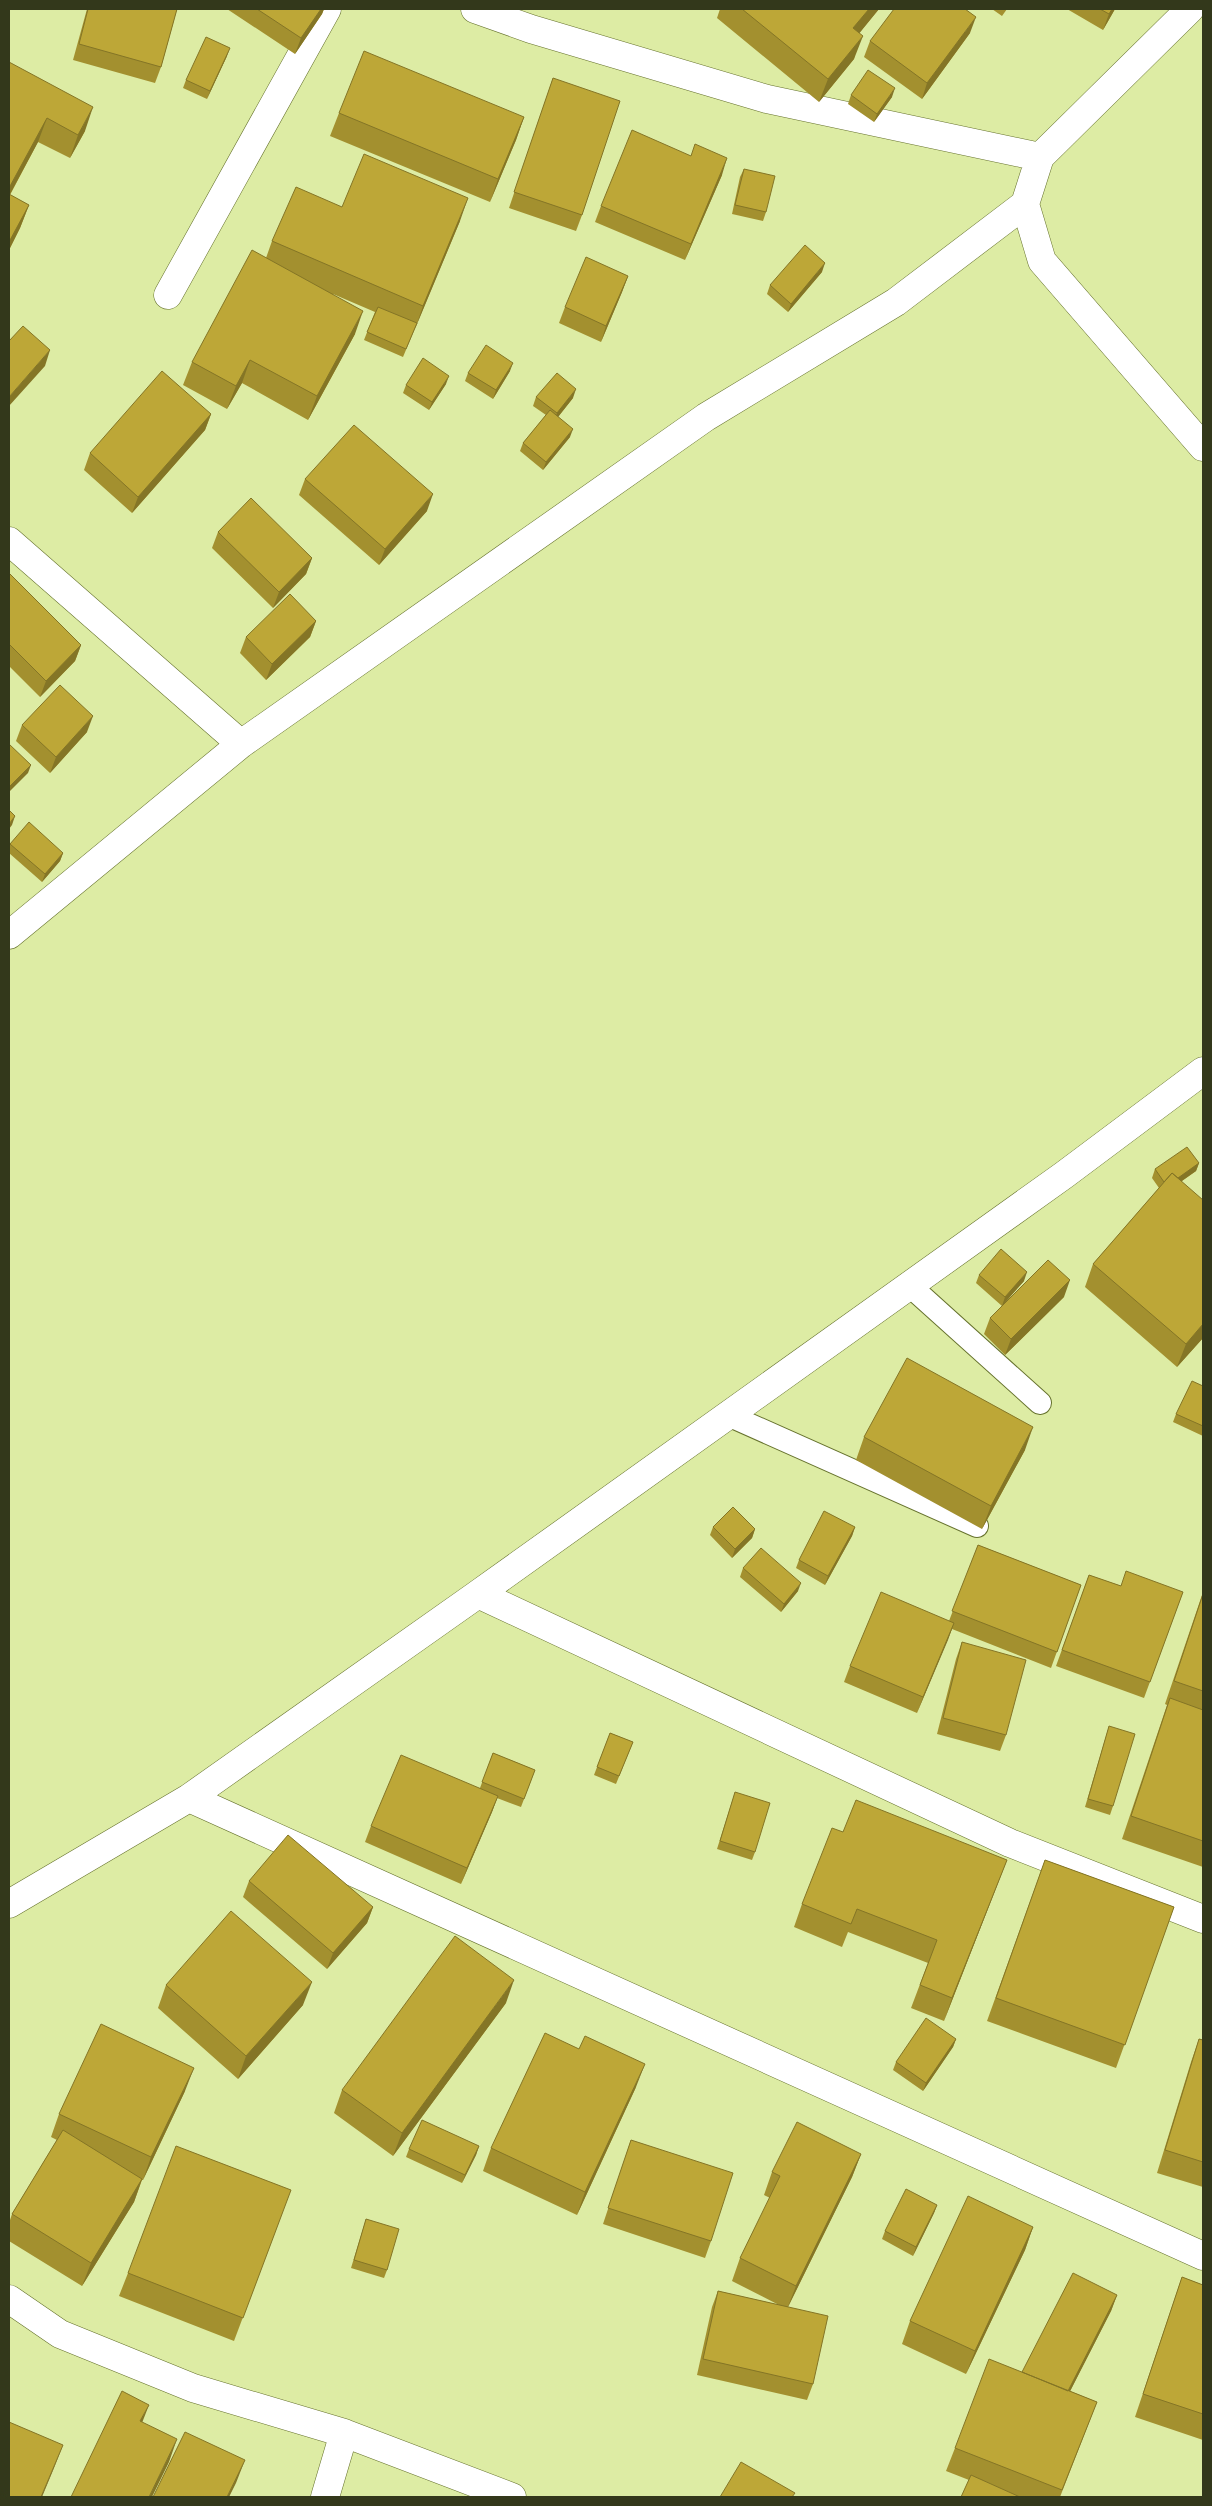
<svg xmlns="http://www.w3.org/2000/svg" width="1212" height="2506" viewBox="0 0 1212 2506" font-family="'Open Sans',sans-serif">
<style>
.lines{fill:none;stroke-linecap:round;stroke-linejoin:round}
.lane-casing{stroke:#66722d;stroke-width:24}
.street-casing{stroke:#66722d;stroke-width:29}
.lane{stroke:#fff;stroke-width:22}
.street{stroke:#fff;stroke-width:28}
.wall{fill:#a3902f}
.shaded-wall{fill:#847526}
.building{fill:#bda737;stroke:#847526}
</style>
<rect width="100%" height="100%" fill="#ddeca4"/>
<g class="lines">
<defs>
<path id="lane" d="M909,1285l131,118
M728,1415l249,111"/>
<path id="street" d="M475,9l56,20 236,70 273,58
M1190,9l-150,148 -15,47 17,57 161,186
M168,295l159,-286
M9,541l232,203
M9,935l232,-191 465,-327 190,-115 129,-98
M1203,1071l-139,104 -586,419 532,249 193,76
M478,1594l-289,204 1014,458
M9,1904l180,-106
M9,2299l51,35 133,54 151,45 168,64
M325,2497l19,-64"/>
</defs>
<!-- lane casing -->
<use href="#lane" class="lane-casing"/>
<!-- street casing -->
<use href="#street" class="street-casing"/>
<!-- lane -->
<use href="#lane" class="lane"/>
<!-- street -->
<use href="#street" class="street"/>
</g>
<!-- wall -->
<path class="wall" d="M87,9h90l-16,58 -6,16 -82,-23z
M227,9h97l-2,5 -27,40z
M720,9h159l-20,24 -5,26 -35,43 -102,-84z
M992,9h15l-5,7z
M1067,9h48l-12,21z
M970,33l-48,66 -58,-42 6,-16z
M227,56l-20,43 -24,-11 3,-8z
M9,62l76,69 -15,27 -32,-16 -28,53 19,10 -9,23 -11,22z
M553,78l29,137 -6,16 -67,-23z
M851,95l41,2 -18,25 -26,-18z
M339,113l185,4 -8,23 -26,62 -160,-66z
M691,156l31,19 -37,85 -90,-38 6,-16z
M744,169l22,43 -3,9 -31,-7 8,-37z
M342,207l118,14 -57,136 -39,-17 11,-28 -42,-18 22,40 -47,86 -66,-37 -15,26 -44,-24 9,-23 74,-104 6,-17z
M822,272l-34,40 -21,-18 3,-9z
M628,276l-6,16 -21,50 -42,-19 6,-16z
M510,371l-17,28 -28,-18 3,-8z
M446,384l-17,26 -26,-17 3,-8z
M536,397l37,1 -15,19 12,20 -27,33 -23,-19 3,-8 23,-28 -13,-9z
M211,414l-6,16 -73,83 -48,-43 6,-17z
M305,479l122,32 -48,54 -80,-70z
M218,532l94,26 -6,16 -33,34 -61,-60z
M9,573l72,72 -6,16 -35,36 -31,-31z
M316,621l-6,16 -44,43 -26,-27 6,-16z
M22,725l65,7 -37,41 -34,-32z
M10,844l53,9 -3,8 -18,21 -33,-29v-6z
M1199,1163l-3,8 -14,10 21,157 -26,29 -92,-80 8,-23 66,-76 -7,-10 3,-9z
M979,1275l45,6 -22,25 -26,-23z
M1064,1297l-59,58 -21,-21 6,-16z
M1203,1386v50l-30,-14 3,-8z
M864,1437l161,13 -43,79 -126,-69z
M713,1527l42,2 -3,9 -20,20 -22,-23z
M855,1527l-3,9 -27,49 -29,-17 3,-8z
M978,1545l103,40 -30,83 -99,-39 -35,84 -73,-31 6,-16 99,-45z
M743,1568l55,23 -17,21 -41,-35z
M1089,1575l32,11 62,6 -39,106 -88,-32z
M1203,1592v275l-81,-28 45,-134 -2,-1z
M962,1642l44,93 -6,16 -63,-17 19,-75z
M1109,1726l4,80 -3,9 -25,-8z
M610,1733l23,9 -17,42 -22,-9z
M493,1753l42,17 -14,37 -24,-9 -5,14 -31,72 -96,-42 6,-16 109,-38z
M735,1792l20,60 -3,8 -35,-11z
M843,1832l164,28 -63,161 -33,-13 17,-45 -80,-31 -6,15 -48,-20 8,-23z
M1045,1860l129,47 -58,161 -129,-47z
M249,1881l124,26 -6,16 -40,46 -84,-72z
M166,1985l137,20 -65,74 -80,-71z
M506,2003l-113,153 -59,-43 8,-23z
M956,2039l-3,8 -30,44 -30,-21 3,-8z
M1199,2039l4,1v147l-46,-14 34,-111z
M636,2087l-59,128 -94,-44 8,-23z
M185,2091l-42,89h-1l-8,22 -52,84 -73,-45v-18l3,-9 45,-74 -6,-3 8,-23z
M631,2140l80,101 -6,17 -102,-34z
M479,2146l-3,9 -14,28 -56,-26 3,-8z
M861,2154l-9,23 -64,130 25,77 -6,16 -110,-25 15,-68 6,-16 61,14 -47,-24 8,-23 30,-60 -6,-3 8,-23z
M937,2205l-3,8 -21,43 -31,-17 3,-8z
M282,2213l-48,128 -115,-45 9,-23z
M366,2219l21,51 -3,8 -33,-10z
M1033,2227l-8,23 -59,124 -64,-30 8,-23z
M1182,2277l21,8v155l-68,-23z
M1117,2295l-6,16 -41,80 27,11 -37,95h-99l8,-17 -23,-9 9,-23 67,-76z"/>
<!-- shaded-wall -->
<path class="shaded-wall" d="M321,9h3l-2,5 -27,40 6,-16z
M869,9h10l-34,42 8,-23z
M1112,9h3l-12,21 6,-16z
M976,17l-6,16 -48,66 5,-16z
M863,36l-9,23 -35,43 9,-23z
M230,48l-3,8 -20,43 3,-8z
M895,88l-3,9 -18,25 3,-8z
M93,107l-8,24 -15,27 8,-23z
M524,117l-8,23 -26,62 8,-23z
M47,118l-9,24 -29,54v-8z
M727,158l-5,17 -37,85 6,-16z
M468,198l-8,23 -45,108 8,-23z
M29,205l-9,23 -11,22v-8z
M825,263l-3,9 -34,40 3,-8z
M628,276l-6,16 -21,50 5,-16z
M363,311l-8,23 -47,86 9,-24z
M50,350l-5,16 -36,40v-9z
M250,360l-8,23 -15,26 9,-23z
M513,363l-3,8 -17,28 3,-9z
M449,376l-3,8 -17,26 3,-8z
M576,389l-3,9 -19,24 3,-9z
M211,414l-6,16 -73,83 6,-16z
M573,429l-3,8 -27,33 3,-8z
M433,494l-6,17 -48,54 6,-16z
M312,558l-6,16 -33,34 6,-16z
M316,621l-6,16 -44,43 6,-16z
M81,645l-6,16 -35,36 6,-16z
M93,716l-6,16 -37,41 6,-16z
M31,765l-3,8 -19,19v-5z
M15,816l-3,9 -3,4v-5z
M63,853l-3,8 -18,21 3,-8z
M1199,1163l-3,8 -33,23 3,-8z
M1027,1272l-3,9 -22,25 3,-9z
M1070,1280l-6,17 -59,58 6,-16z
M1203,1324v14l-26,29 9,-23z
M1033,1427l-8,23 -43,79 9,-23z
M855,1527l-3,9 -27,49 3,-9z
M755,1529l-3,9 -20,20 3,-9z
M801,1583l-3,8 -17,21 3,-8z
M954,1623l-6,17 -31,73 6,-16z
M498,1796l-6,16 -31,72 6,-16z
M1007,1860l-63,161 8,-23z
M373,1907l-6,16 -40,46 6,-16z
M514,1980l-8,23 -113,153 9,-23z
M312,1982l-9,23 -65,74 8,-23z
M956,2039l-3,8 -30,44 3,-8z
M645,2064l-9,23 -59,128 8,-23z
M194,2068l-9,23 -42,89 8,-23z
M479,2146l-3,9 -14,28 3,-8z
M861,2154l-9,23 -65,132 9,-23z
M142,2179l-8,23 -52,84 9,-23z
M937,2205l-3,8 -21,43 3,-9z
M1033,2227l-8,23 -59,124 9,-23z
M1117,2295l-6,16 -51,100 6,-16z
M149,2405l-9,23v-7z
M177,2439l-8,23 -17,35h-3z
M63,2445l-9,23 -12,29h-1z
M245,2460l-9,23 -7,14h-2z"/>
<!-- building -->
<path class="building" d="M88,9h89l-16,58 -82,-23z
M257,9h64l-20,29z
M742,9h127l-16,19 10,8 -35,43z
M894,9h71l11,8 -49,66 -57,-42z
M1100,9h12l-3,5z
M206,37l24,11 -20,43 -24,-11z
M364,51l160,66 -26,62 -159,-66z
M9,62l84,45 -15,28 -31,-17 -38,70z
M868,70l27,18 -18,26 -26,-19z
M553,78l67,23 -38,114 -68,-23z
M632,130l59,26 4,-12 32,14 -36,86 -90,-38z
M364,154l104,44 -45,108 -151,-65 24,-54 46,20z
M744,169l31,7 -9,36 -31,-7z
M9,194l20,11 -20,37z
M805,245l20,18 -34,41 -21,-19z
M252,250l111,61 -46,85 -67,-36 -14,26 -44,-24z
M586,257l42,19 -22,50 -41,-19z
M378,307l39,16 -11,26 -39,-17z
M23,326l27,24 -41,47v-56z
M486,345l27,18 -17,27 -28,-17z
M423,358l26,18 -17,26 -26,-17z
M162,371l49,43 -73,83 -48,-44z
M557,373l19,16 -19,24 -21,-16z
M550,410l23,19 -27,33 -23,-19z
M354,425l79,69 -48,55 -80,-70z
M251,498l61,60 -33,34 -61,-60z
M9,573l72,72 -35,36 -37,-37z
M290,594l26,27 -44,43 -26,-27z
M60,685l33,31 -37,41 -34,-32z
M9,744l22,21 -22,22z
M9,810l6,6 -6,8z
M29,822l34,31 -18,21 -35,-30z
M1187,1147l12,16 -21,15 -6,-5 -8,9 -9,-13z
M1172,1173l31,27v124l-17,20 -93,-80z
M1001,1249l26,23 -22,25 -26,-22z
M1048,1260l22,20 -59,59 -21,-21z
M907,1358l126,69 -42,79 -127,-69z
M1192,1381l11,5v40l-27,-12z
M733,1507l22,22 -20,20 -22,-22z
M824,1511l31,16 -27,49 -29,-16z
M978,1545l103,40 -24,67 -105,-41z
M761,1548l40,35 -17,21 -41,-36z
M1126,1571l57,21 -33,90 -88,-32 27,-75 32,11z
M881,1592l73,31 -31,74 -73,-31z
M1203,1594v97l-29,-10z
M962,1642l64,18 -20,75 -63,-17z
M1170,1698l33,12v131l-72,-25z
M1109,1726l26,8 -22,72 -25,-7z
M610,1733l23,9 -14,34 -22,-9z
M493,1753l42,17 -11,29 -42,-17z
M401,1755l97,41 -31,72 -96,-42z
M735,1792l35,11 -15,49 -35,-11z
M856,1800l151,60 -55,138 -32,-13 17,-45 -80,-31 -6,15 -49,-20 30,-76 11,4z
M288,1835l85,72 -40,46 -84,-72z
M1045,1860l129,47 -49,138 -129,-47z
M231,1911l81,71 -66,74 -80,-71z
M455,1936l59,44 -112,153 -60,-43z
M926,2018l30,21 -30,44 -30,-21z
M101,2024l93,44 -43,89 -92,-43z
M545,2033l34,16 6,-13 60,28 -60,128 -94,-44z
M1199,2039l4,1v122l-38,-12z
M422,2120l57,26 -14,29 -56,-26z
M797,2122l64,32 -65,132 -56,-28 40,-82 -8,-4z
M63,2130l79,49 -51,84 -79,-49z
M631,2140l102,33 -22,68 -103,-33z
M176,2146l115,44 -48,128 -115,-45z
M906,2189l31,16 -21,42 -31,-16z
M968,2196l65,31 -58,124 -65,-30z
M366,2219l33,10 -12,41 -33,-10z
M1073,2273l44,22 -49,96 -46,-19z
M1182,2277l21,8v129l-60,-20z
M718,2291l110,25 -15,68 -110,-25z
M989,2359l108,43 -35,88 -107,-42z
M122,2391l27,14 -9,16 37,18 -28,58h-78z
M9,2422l54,23 -22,52h-32z
M185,2432l60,28 -18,37h-74z
M741,2462l54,31 -3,4h-72z
M971,2475l49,22h-59z"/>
<!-- border -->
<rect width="1212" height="2506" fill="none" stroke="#33381b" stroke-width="20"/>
</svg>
